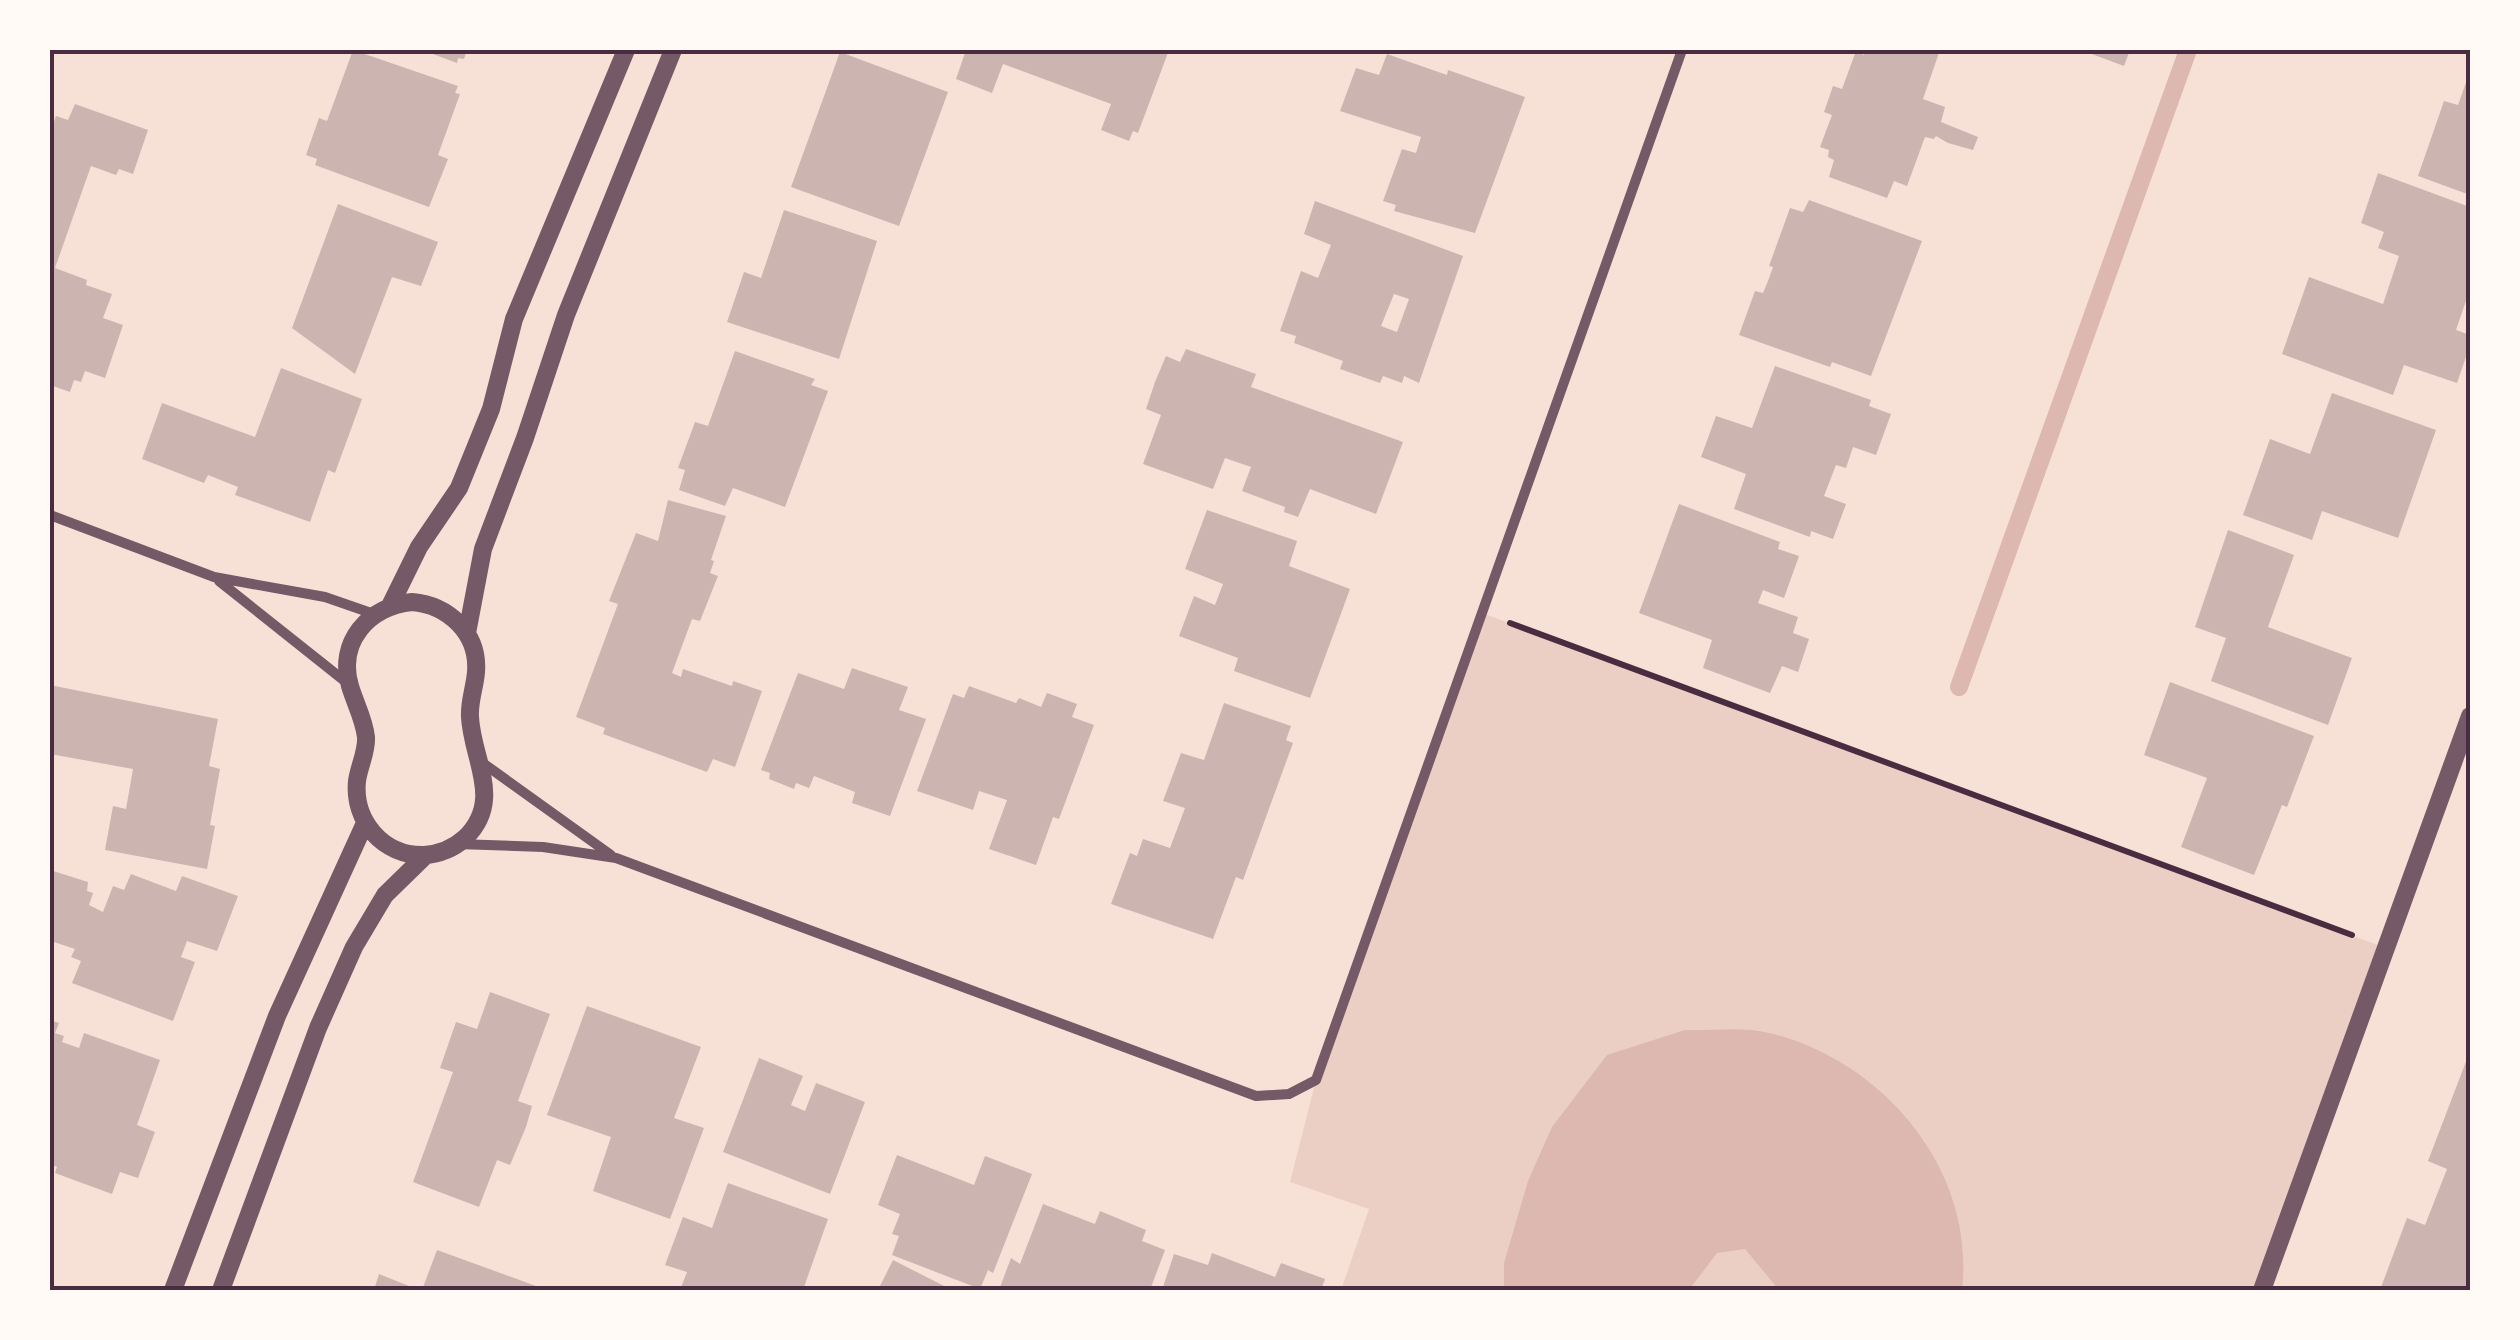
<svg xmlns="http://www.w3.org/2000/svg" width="2520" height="1340" viewBox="0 0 2520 1340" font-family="'Public Sans',sans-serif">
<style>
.green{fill:#ebcfc5}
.water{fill:#dcb8b0}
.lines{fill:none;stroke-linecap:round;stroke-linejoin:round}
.stream{stroke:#dcb8b0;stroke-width:18}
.building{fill:#ccb4b1;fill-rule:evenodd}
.path{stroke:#4a2c40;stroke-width:6}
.minor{stroke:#755966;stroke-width:10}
.tertiary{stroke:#755966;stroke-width:18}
.neatline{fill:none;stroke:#4a2c40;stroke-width:4}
</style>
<rect width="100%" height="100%" fill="#f7e1d7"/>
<!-- green -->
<path class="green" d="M1482,613l904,335 -124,342h-921l28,-81 -79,-27 26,-102z"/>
<!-- water -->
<path class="water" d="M1685,1030c26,1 58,-4 84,3 114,27 207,137 193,257h-183l-34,-41 -28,4 -28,37h-185v-27l24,-82 24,-54 55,-72z"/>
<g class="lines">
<!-- stream -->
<path class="stream" d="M1959,687l229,-637"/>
</g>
<!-- building -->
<path class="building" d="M353,50l105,36 -3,7 5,1 -22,61 10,4 -19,48 -114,-42 2,-6 -11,-4 13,-37 8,3z
M422,50h45l-3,9 -6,-1 -1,5z
M966,50h203l-31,83 -5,-2 -4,10 -28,-11 10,-26 -108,-40 -11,29 -36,-14z
M1866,50h74l-17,49 22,8 -4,15 37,15 -5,13 -25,-7 -12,-7 -2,3 -9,-2 -18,49 -13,-5 -7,17 -58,-21 5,-17 -6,-3 1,-7 -9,-3 12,-32 -8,-3 9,-26 9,3 14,-38 8,4z
M2081,50h49l-6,16z
M840,52l108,40 -49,134 -108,-39z
M1387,54l60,21 1,-5 77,27 -50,136 -81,-22 2,-6 -13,-4 19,-52 14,4 5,-16 -81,-26 16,-43 23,7z
M2470,71v124l-52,-19 26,-75 14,4z
M75,104l73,26 -15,44 -14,-5 -3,6 -25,-9 -36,102 32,12 -1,5 26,9 -9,24 20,7 -18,53 -20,-7 -4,11 -7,-2 -4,12 -20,-7v-253l6,-16 12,4z
M2378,173l92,34v82l-14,41 14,5v10l-13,38 -53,-18 -11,30 -111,-41 27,-77 74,27 16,-48 -21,-8 6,-16 -23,-9z
M1809,200l113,41 -51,135 -39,-14 -2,5 -91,-32 16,-44 8,2 5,-12 5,-14 -4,-1 21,-58 13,4z
M1315,201l148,55 -44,127 -15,-7 -2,7 -19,-7 -3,7 -40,-14 3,-8 -49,-18 2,-7 -16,-5 21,-60 17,7 13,-33 -27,-11zM1394,294l15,5 -12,33 -16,-6z
M338,204l100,38 -17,44 -29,-9 -37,97 -63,-46z
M784,210l93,31 -38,118 -112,-37 17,-50 17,6z
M1186,349l70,25 -5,13 152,55 -27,72 -66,-25 -12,28 -14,-5 1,-5 -43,-16 9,-24 -26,-9 -12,31 -70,-25 18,-49 -15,-6 9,-27 11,-26 14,6z
M735,351l80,28 -4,6 17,6 -43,116 -52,-19 -8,18 -46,-16 6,-20 -7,-2 17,-46 13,4z
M1775,366l96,34 -2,6 22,8 -15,41 -23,-8 -7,21 -10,-3 -12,31 22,8 -13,35 -22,-8 -1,6 -76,-28 12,-35 -45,-17 15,-41 36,12z
M281,368l81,31 -27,74 -7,-3 -18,52 -75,-27 3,-8 -30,-12 -4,8 -62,-24 20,-56 93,34z
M2332,393l104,37 -38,108 -76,-27 -10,29 -69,-25 27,-76 40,15z
M668,500l58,16 -15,44 3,1 -4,12 8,3 -18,45 -8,-2 -20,54 9,4 2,-8 49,17 1,-5 29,10 -27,76 -22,-8 -6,13 -104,-38 2,-6 -29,-11 42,-113 -9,-3 27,-68 22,8z
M1679,504l101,38 -2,7 21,7 -15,42 -21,-8 -5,13 40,14 -5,16 16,6 -11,33 -16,-6 -12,27 -67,-25 9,-28 -73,-27z
M1207,510l90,31 -8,25 61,23 -40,109 -76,-27 4,-13 -59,-22 15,-40 21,9 8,-21 -38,-15z
M2228,530l66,25 -26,72 84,31 -24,67 -117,-44 15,-43 -31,-11z
M852,668l56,19 -9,23 27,9 -36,97 -38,-13 3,-11 -41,-16 -5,12 -13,-5 -2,6 -25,-10 1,-6 -9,-3 37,-97 46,16z
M2170,682l144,54 -27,71 -5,-2 -28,70 -73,-28 26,-69 -63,-23z
M50,685l168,34 -9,47 11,3 -10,56 5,1 -8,43 -102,-19 8,-44 13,3 7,-40 -83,-15z
M969,686l47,17 3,-5 22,9 6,-14 30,11 -5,13 22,8 -35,94 -6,-2 -17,48 -47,-16 18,-49 -28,-9 -6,19 -56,-19 36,-97 11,4z
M1224,703l67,23 -5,14 7,3 -50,137 -7,-3 -23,62 -102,-35 19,-51 7,3 6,-17 27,9 15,-40 -22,-7 18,-48 23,7z
M50,870l38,12 -1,9 6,2 -4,12 14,7 10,-26 11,4 7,-16 45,17 6,-15 56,20 -21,55 -30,-10 -6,16 14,5 -22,59 -101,-38 9,-22 -10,-4 4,-8 -21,-7 -4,11z
M490,992l60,22 -32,87 14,5 -6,21 -16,38 -13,-5 -18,47 -66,-25 40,-110 -13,-4 16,-46 21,7z
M587,1006l114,41 -27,71 30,10 -34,91 -77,-28 18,-54 -64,-22z
M50,1020l9,3 -4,10 9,3 -2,6 17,6 5,-15 76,27 -23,65 18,7 -17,46 -18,-6 -8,22 -57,-21 2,-6 -7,-3z
M2470,1051v239h-90l27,-72 18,7 22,-56 -19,-8z
M759,1058l44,18 -12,29 14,6 11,-28 49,19 -35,92 -107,-42z
M897,1155l77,30 11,-29 47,18 -39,99 -5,-3 -8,19 -88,-34 7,-19 -7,-2 8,-20 -22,-9z
M728,1183l100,36 -25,71h-123l7,-18 -22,-7 18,-48 29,11z
M1043,1204l52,20 5,-13 46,19 -4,11 23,9 -15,40h-151l12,-32 9,6z
M437,1250l110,40h-125z
M1212,1253l63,24 6,-14 44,16 -4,11h-159l12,-36 34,11z
M893,1260l59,30h-74z
M379,1274l40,16h-45z"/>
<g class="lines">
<!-- path -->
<path class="path" d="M1510,623l842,312"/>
<!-- minor -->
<path class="minor" d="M50,515l164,62 111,20 49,17
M219,581l127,101
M480,761l131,94
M457,844l86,3 73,11 640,238 33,-2 27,-14 366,-1030"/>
<!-- tertiary -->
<path class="tertiary" d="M412,602c36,3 67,31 64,70 -1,15 -7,29 -6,45 2,43 34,83 -5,121 -11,10 -25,16 -41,17 -41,1 -71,-34 -67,-74 2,-15 10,-29 9,-44 -2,-18 -11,-34 -16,-51 -13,-44 19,-80 62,-84z
M390,606l29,-59 40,-59 32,-79 23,-90 112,-269
M467,633l16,-84 42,-111 41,-123 107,-265
M173,1290l104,-274 88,-193
M221,1290l97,-262 36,-81 31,-52 41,-40
M2262,1290l208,-574"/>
</g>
<!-- border -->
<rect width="2520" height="1340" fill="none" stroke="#fffaf5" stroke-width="105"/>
<rect x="52" y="52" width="2416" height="1236" class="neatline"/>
</svg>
